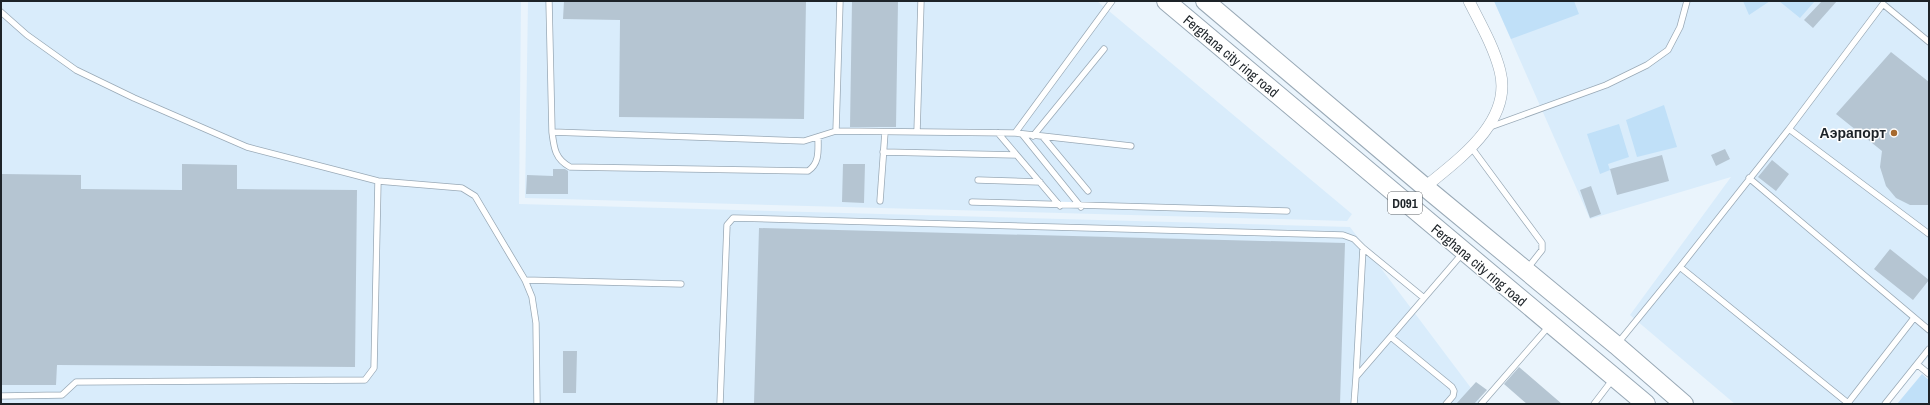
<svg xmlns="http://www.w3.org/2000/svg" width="1930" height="405" viewBox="0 0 1930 405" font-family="'Archivo Narrow',sans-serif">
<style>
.built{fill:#d9ecfb}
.green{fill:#c0e0f8}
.building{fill:#b5c5d2}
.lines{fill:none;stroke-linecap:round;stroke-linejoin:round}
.service-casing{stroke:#99a9b6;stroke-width:7}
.minor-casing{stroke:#99a9b6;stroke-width:12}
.trunk-casing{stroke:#99a9b6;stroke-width:20}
.service{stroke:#fff;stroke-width:5.5}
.minor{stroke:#fff;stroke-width:11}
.trunk{stroke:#fff;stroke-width:18}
.poi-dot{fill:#a76a2e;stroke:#fff;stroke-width:1.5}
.labels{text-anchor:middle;stroke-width:3;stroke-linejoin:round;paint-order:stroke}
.shield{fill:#fff;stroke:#616568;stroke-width:1}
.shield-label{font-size:13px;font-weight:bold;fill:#1d2328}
.street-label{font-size:14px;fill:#1d2328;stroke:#fff}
.poi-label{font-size:14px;font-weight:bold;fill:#1d2328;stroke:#fff;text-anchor:end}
</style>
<rect width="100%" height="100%" fill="#eaf4fc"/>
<!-- built -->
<path class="built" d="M1,1h520l-2,203 831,23 133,177h-1482z
M528,1h569l255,213 -5,7 -822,-23z
M1494,1h435v355l-40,48h-154l-105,-89 101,-138 -141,42z"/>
<!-- green -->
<path class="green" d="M1494,1h80l5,13 -68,25z
M1743,1h27l-21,14z
M1779,1h36l-15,17z
M1664,105l13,42 -40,10 -11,-37z
M1619,124l10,33 -21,7 2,6 -10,4 -13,-40z
M1922,374l7,6v24h-32z"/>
<!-- building -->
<path class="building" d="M564,1h242l-2,118 -185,-2 1,-97 -57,-1z
M852,1h46l-2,126h-46z
M1822,1h15l-24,27 -9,-8z
M1891,52l38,30v123h-19l-14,-7 -10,-12 -6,-19 2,-16 -46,-37z
M1725,149l5,10 -14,7 -5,-11z
M1662,155l7,26 -52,14 -7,-26z
M1772,160l17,14 -13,17 -18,-14z
M182,164l55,1v24l120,1 -2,177 -298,-2 -1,20h-55v-211l80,1v14l101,1z
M843,164h22l-1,39 -22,-1z
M553,169h12l3,2v23h-42l1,-19 26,1z
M1591,186l10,28 -11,4 -10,-28z
M759,228l586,15 -5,161h-586z
M1890,249l39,31 -16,20 -39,-31z
M563,351h14l-1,42h-13z
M1519,367l43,37h-35l-23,-20z
M1476,382l11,8 -13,14h-18z"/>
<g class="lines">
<defs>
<path id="service" d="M549,1l3,131c2,16 3,27 18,35l238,4c12,-8 10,-21 10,-34
M840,1l-4,130 179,2 97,-132
M1,12l26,23 49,35 58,28 113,49 131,34 84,7 13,8 50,84 7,17 4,26 1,81
M1490,127l116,-42 41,-20 21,-15 12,-23 7,-26
M1789,129l94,-125 46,38
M552,132l252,9 32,-10
M917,132l4,-131
M998,133l62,73
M1015,133l116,13
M1022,134l59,73
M1033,136l71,-87
M1043,137l45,54
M1471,147l71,96v7l-15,19
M883,152l133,3
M1749,178l180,152
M978,180l62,2
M880,201l5,-69
M972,202l315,9
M1363,248l61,50
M1680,267l109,-138 140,105
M525,280l156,4
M1391,337l61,50 2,4 -1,5 -7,8
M1618,343l62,-76 169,137
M1918,365l11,9
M1,396l61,-1 14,-13 289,-2 9,-12 4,-187
M1848,403l66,-85
M720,404l7,-179 6,-7 610,17 11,4 9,9 -7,129
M1354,404l2,-27 106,-123
M1481,404l69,-79
M1594,404l19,-25
M1885,404l44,-55"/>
<path id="minor" d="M1425,187c34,-28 88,-66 75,-116 -6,-24 -20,-48 -31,-70"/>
<path id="trunk" d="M1166,1l480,403
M1205,1l215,182 196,162 68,59"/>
</defs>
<!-- service casing -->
<use href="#service" class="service-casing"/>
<!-- minor casing -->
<use href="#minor" class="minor-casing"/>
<!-- trunk casing -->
<use href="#trunk" class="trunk-casing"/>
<!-- service -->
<use href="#service" class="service"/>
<!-- minor -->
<use href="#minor" class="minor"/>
<!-- trunk -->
<use href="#trunk" class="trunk"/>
</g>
<!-- markers -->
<circle class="poi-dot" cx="1894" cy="133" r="4"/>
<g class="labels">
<!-- shield labels -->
<rect class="shield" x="1388" y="192" width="34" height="22" rx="3"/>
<g class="shield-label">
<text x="1405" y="208">D091</text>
</g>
<!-- street labels -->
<g class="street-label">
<text transform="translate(1231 56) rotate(40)" y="5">Ferghana city ring road</text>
<text transform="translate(1479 265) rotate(40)" y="5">Ferghana city ring road</text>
</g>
<!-- poi labels -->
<g class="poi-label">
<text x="1886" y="138">Аэрапорт</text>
</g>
</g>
<!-- border -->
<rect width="1930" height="405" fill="none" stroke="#1d2328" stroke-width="4"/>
</svg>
